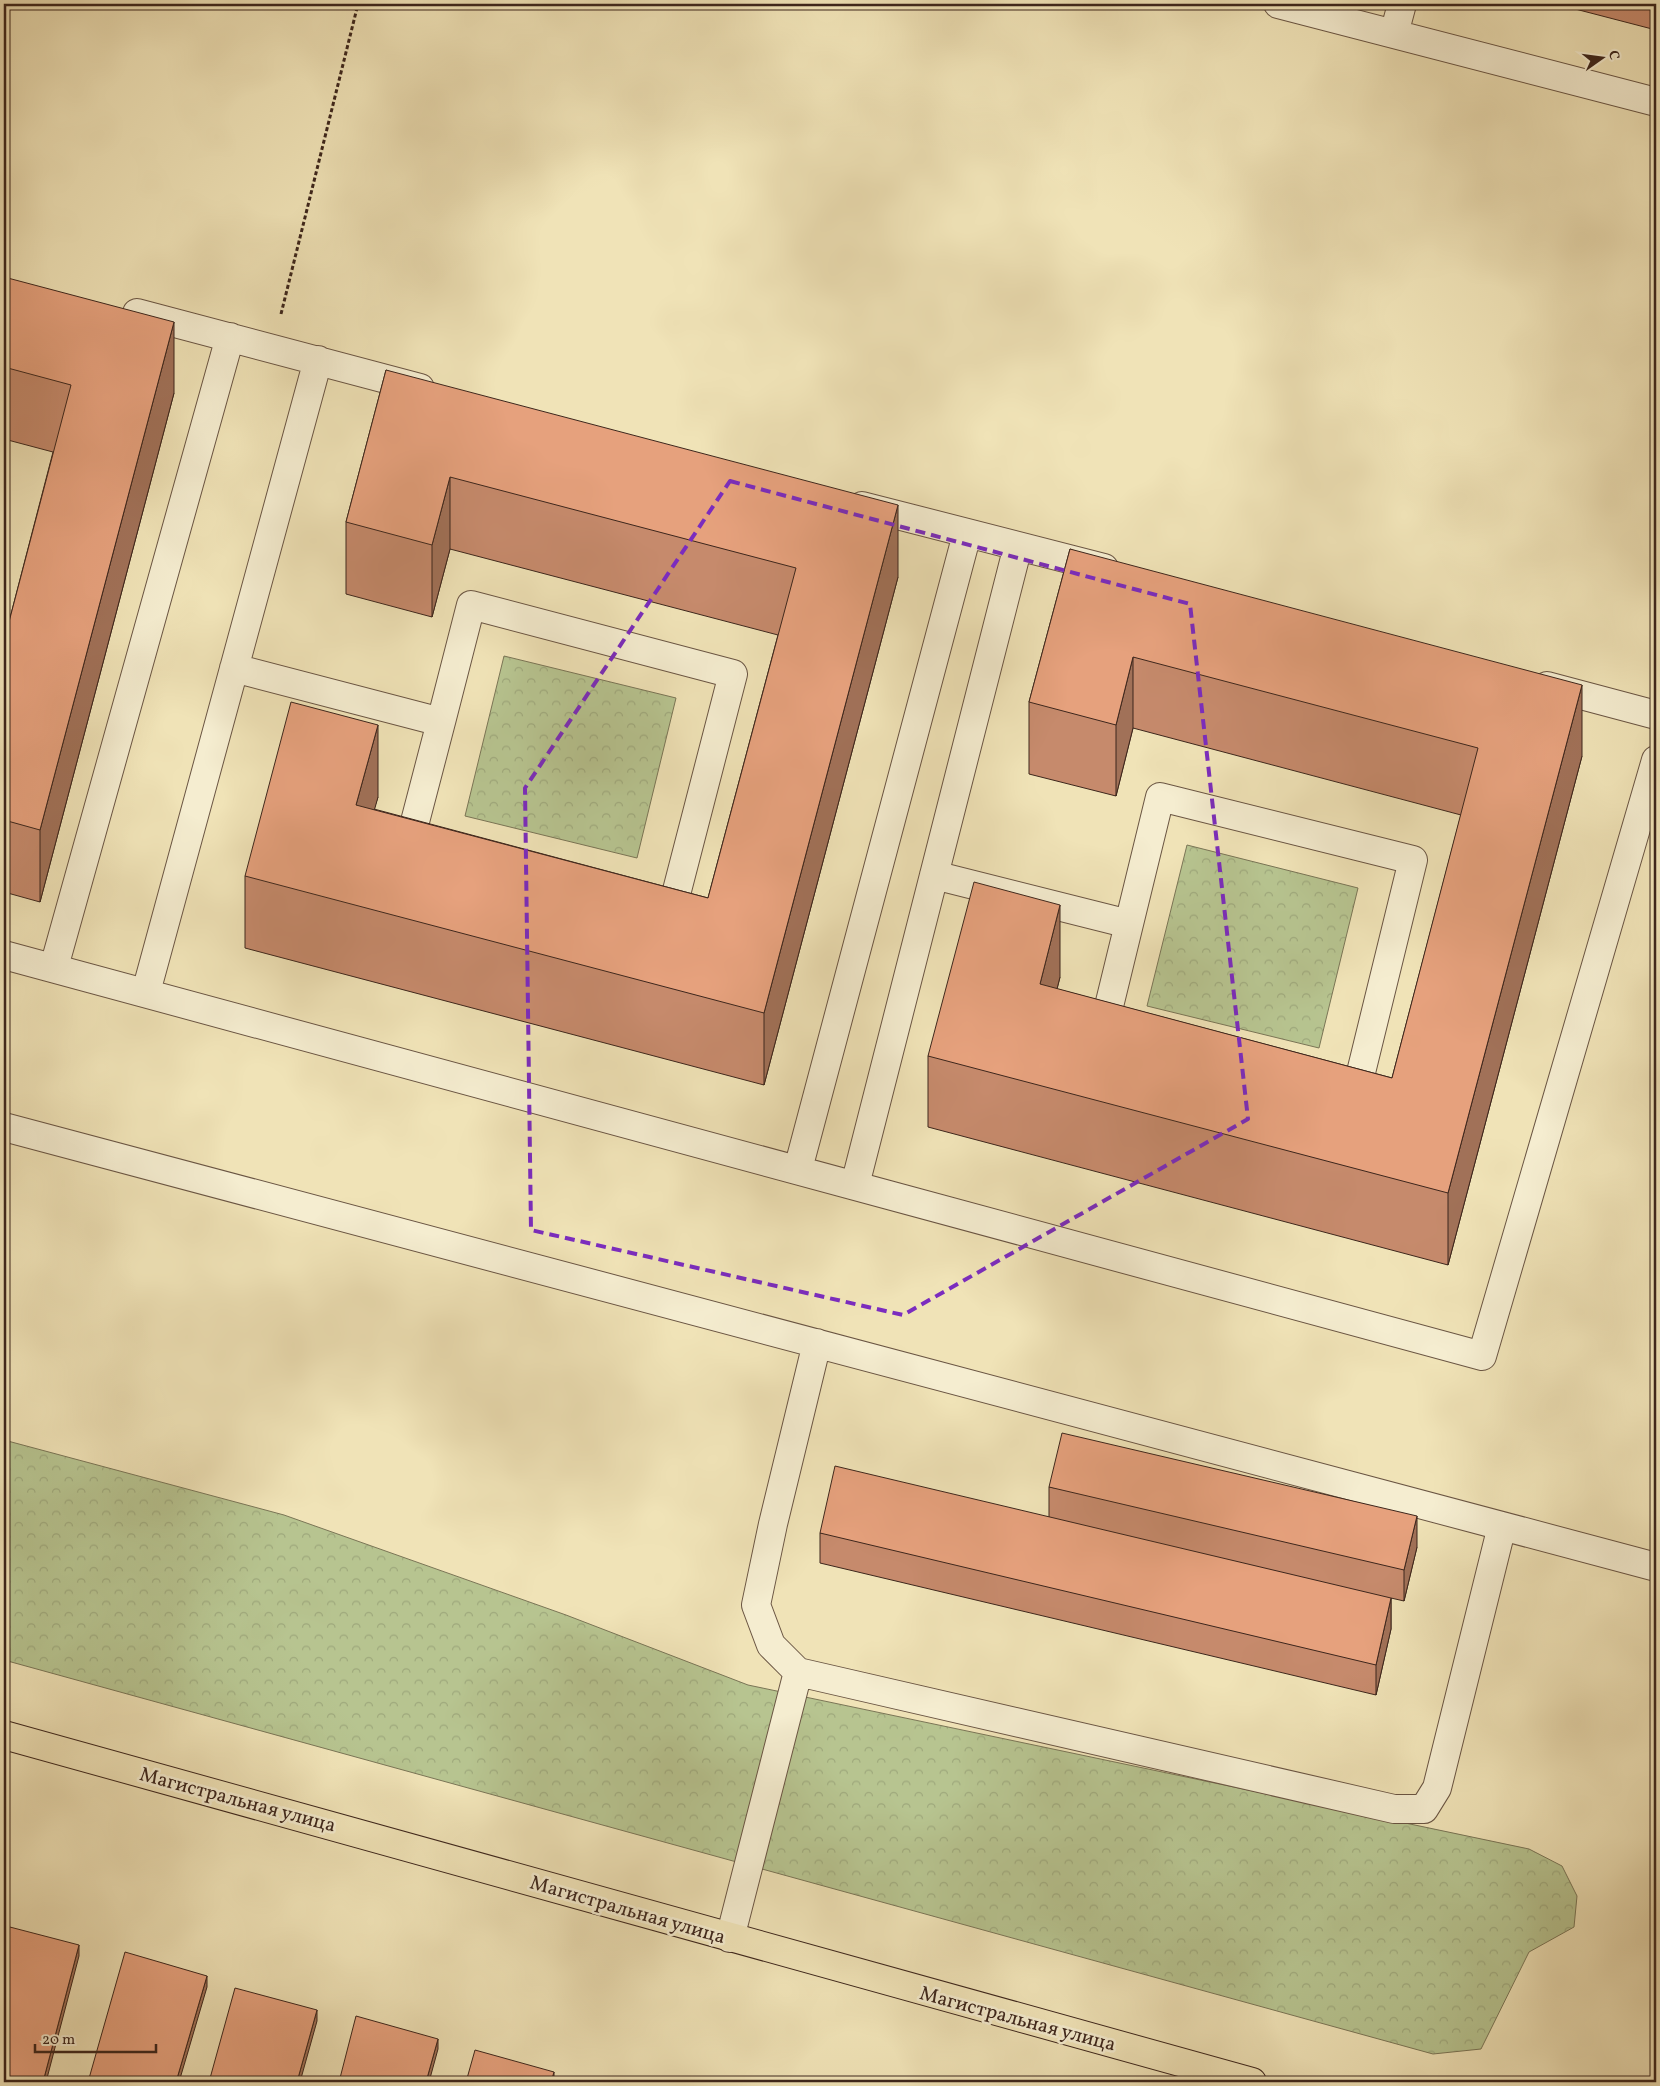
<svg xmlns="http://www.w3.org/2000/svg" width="1660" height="2086" viewBox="0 0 1660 2086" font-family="Vollkorn,serif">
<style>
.park{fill:url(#park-crowns);stroke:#7a7556}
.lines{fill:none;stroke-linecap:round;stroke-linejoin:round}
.minor-casing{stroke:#6a5543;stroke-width:30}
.major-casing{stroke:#3d261c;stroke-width:30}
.path{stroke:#3d261c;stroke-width:3;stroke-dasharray:4 2.5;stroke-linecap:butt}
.minor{stroke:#f5edd0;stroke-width:28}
.major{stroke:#f0e3b7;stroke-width:28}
.wall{fill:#c68a6c;stroke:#3d261c}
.shaded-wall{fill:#a17158;stroke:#3d261c}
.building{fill:#e6a17d;stroke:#3d261c}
.marked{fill:none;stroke:#7b2cbf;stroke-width:4;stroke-dasharray:10 6;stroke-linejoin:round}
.labels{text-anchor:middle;stroke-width:5;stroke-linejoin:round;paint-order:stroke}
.street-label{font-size:20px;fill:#3d261c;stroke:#f5edd0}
</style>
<defs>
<pattern id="park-crowns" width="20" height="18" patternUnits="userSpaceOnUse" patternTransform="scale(1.25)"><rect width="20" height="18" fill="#b7c490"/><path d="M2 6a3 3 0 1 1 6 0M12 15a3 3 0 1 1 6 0" fill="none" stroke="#9ea87c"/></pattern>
</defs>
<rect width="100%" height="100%" fill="#f0e3b7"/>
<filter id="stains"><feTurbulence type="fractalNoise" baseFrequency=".004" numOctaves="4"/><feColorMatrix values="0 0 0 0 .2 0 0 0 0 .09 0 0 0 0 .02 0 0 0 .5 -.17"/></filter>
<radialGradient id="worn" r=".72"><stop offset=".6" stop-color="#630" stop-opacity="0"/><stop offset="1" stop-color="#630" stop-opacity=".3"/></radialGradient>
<!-- park -->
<path class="park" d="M504,656l172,42 -39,160 -172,-42z
M1187,845l171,43 -39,160 -172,-42z
M4,1440l280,75 282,100 182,70 781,164 33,17 15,30 -3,31 -45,25 -48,97 -48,5 -1429,-394z"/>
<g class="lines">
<defs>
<path id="minor" d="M1278,4l378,98
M1394,34l8,-30
M137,313l283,75
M862,506l242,62
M234,668l207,54 30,-117 262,69 -60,232 -19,-5
M1547,686l109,29
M429,842l-18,-5 30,-115
M934,875l195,49 31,-127 253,63 -59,241 -4,-1
M4,955l1478,401 174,-596
M54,967l176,-630
M146,992l172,-632
M1101,1039l28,-115
M4,1127l1652,440
M798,1169l169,-635
M855,1185l163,-639
M798,1672l596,137h30l13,-21 65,-262
M730,1938l68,-266 -27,-27 -15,-40 17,-81 44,-181"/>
<path id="major" d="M4,1735l1248,347"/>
</defs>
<!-- minor casing -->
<use href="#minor" class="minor-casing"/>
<!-- major casing -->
<use href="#major" class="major-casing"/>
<!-- path -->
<path class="path" d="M281,314l77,-310"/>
<!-- minor -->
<use href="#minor" class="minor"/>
<!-- major -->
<use href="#major" class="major"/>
</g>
<!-- wall -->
<path class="wall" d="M1556,4h100v26z
M4,277l170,116 -134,509 -36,-10v-251l49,-189 -49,-13z
M386,370l512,207 -134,508 -519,-137v-72l133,-79 -4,12 334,89 70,-263 -328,-86 -18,68 -86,-23v-72z
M1070,549l512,207 -134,509 -520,-138v-71l132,-79 -3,12 335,89 69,-263 -328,-87 -17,68 -87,-22v-72z
M1049,1487l368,60 -13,54 -13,-3v31l-15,66 -556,-132v-30l229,-16z"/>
<!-- shaded-wall -->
<path class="shaded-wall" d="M174,322v71l-134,509v-72z
M450,477v72l-18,68v-72z
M898,505v72l-134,508v-72z
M1133,657v71l-17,68v-71z
M1582,685v71l-134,509v-72z
M378,725v72l-22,79v-71z
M1060,905v72l-20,79v-72z
M1417,1516v31l-13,54v-31z
M1391,1598v31l-15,66v-30z
M79,1945v11l-33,126h-3z
M207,1976v11l-28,95h-3z
M317,2010v11l-17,61h-3z
M438,2039v10l-9,33h-3z
M554,2072v10h-3z"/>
<!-- building -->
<path class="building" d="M4,277l170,45 -134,508 -36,-10v-179l67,-256 -67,-18z
M386,370l512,135 -134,508 -519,-137 46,-174 87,23 -22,80 352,93 88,-330 -346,-91 -18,68 -86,-23z
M1070,549l512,136 -134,508 -520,-137 46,-174 86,23 -20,79 352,94 86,-330 -345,-91 -17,68 -87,-23z
M1062,1433l355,83 -13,54 -355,-83z
M835,1466l556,132 -15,67 -556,-132z
M6,1926l73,19 -36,137h-39v-149z
M125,1952l82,24 -31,106h-88z
M235,1988l82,22 -20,72h-88z
M356,2016l82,23 -12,43h-87z
M475,2050l79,22 -3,10h-85z
M586,2080l10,2h-11z"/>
<!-- marked area -->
<path class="marked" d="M730,481l460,123 58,515 -345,196 -372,-85 -6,-442z"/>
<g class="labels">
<!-- street labels -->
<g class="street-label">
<text transform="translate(238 1799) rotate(15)" y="7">Магистральная улица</text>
<text transform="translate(628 1909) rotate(16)" y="7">Магистральная улица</text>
<text transform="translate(1018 2018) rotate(15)" y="7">Магистральная улица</text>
</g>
</g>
<!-- margin -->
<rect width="1660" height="2086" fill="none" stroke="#f0e3b7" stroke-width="20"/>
<rect x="5" y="5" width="1650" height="2076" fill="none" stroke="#3d261c" stroke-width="2.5"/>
<rect x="10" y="10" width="1640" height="2066" fill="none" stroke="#3d261c"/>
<!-- north arrow -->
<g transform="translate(1602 58) rotate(76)" stroke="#f5edd0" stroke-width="4" paint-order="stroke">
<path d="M0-4L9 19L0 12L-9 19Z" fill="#3d261c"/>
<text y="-8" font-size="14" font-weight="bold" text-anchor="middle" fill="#3d261c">С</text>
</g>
<!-- scale -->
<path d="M35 2044v8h121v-8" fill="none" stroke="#3d261c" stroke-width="2.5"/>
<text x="42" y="2044" font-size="15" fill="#3d261c" stroke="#f5edd0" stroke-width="4" paint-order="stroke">20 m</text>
<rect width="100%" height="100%" filter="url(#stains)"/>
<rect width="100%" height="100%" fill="url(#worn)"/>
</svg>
